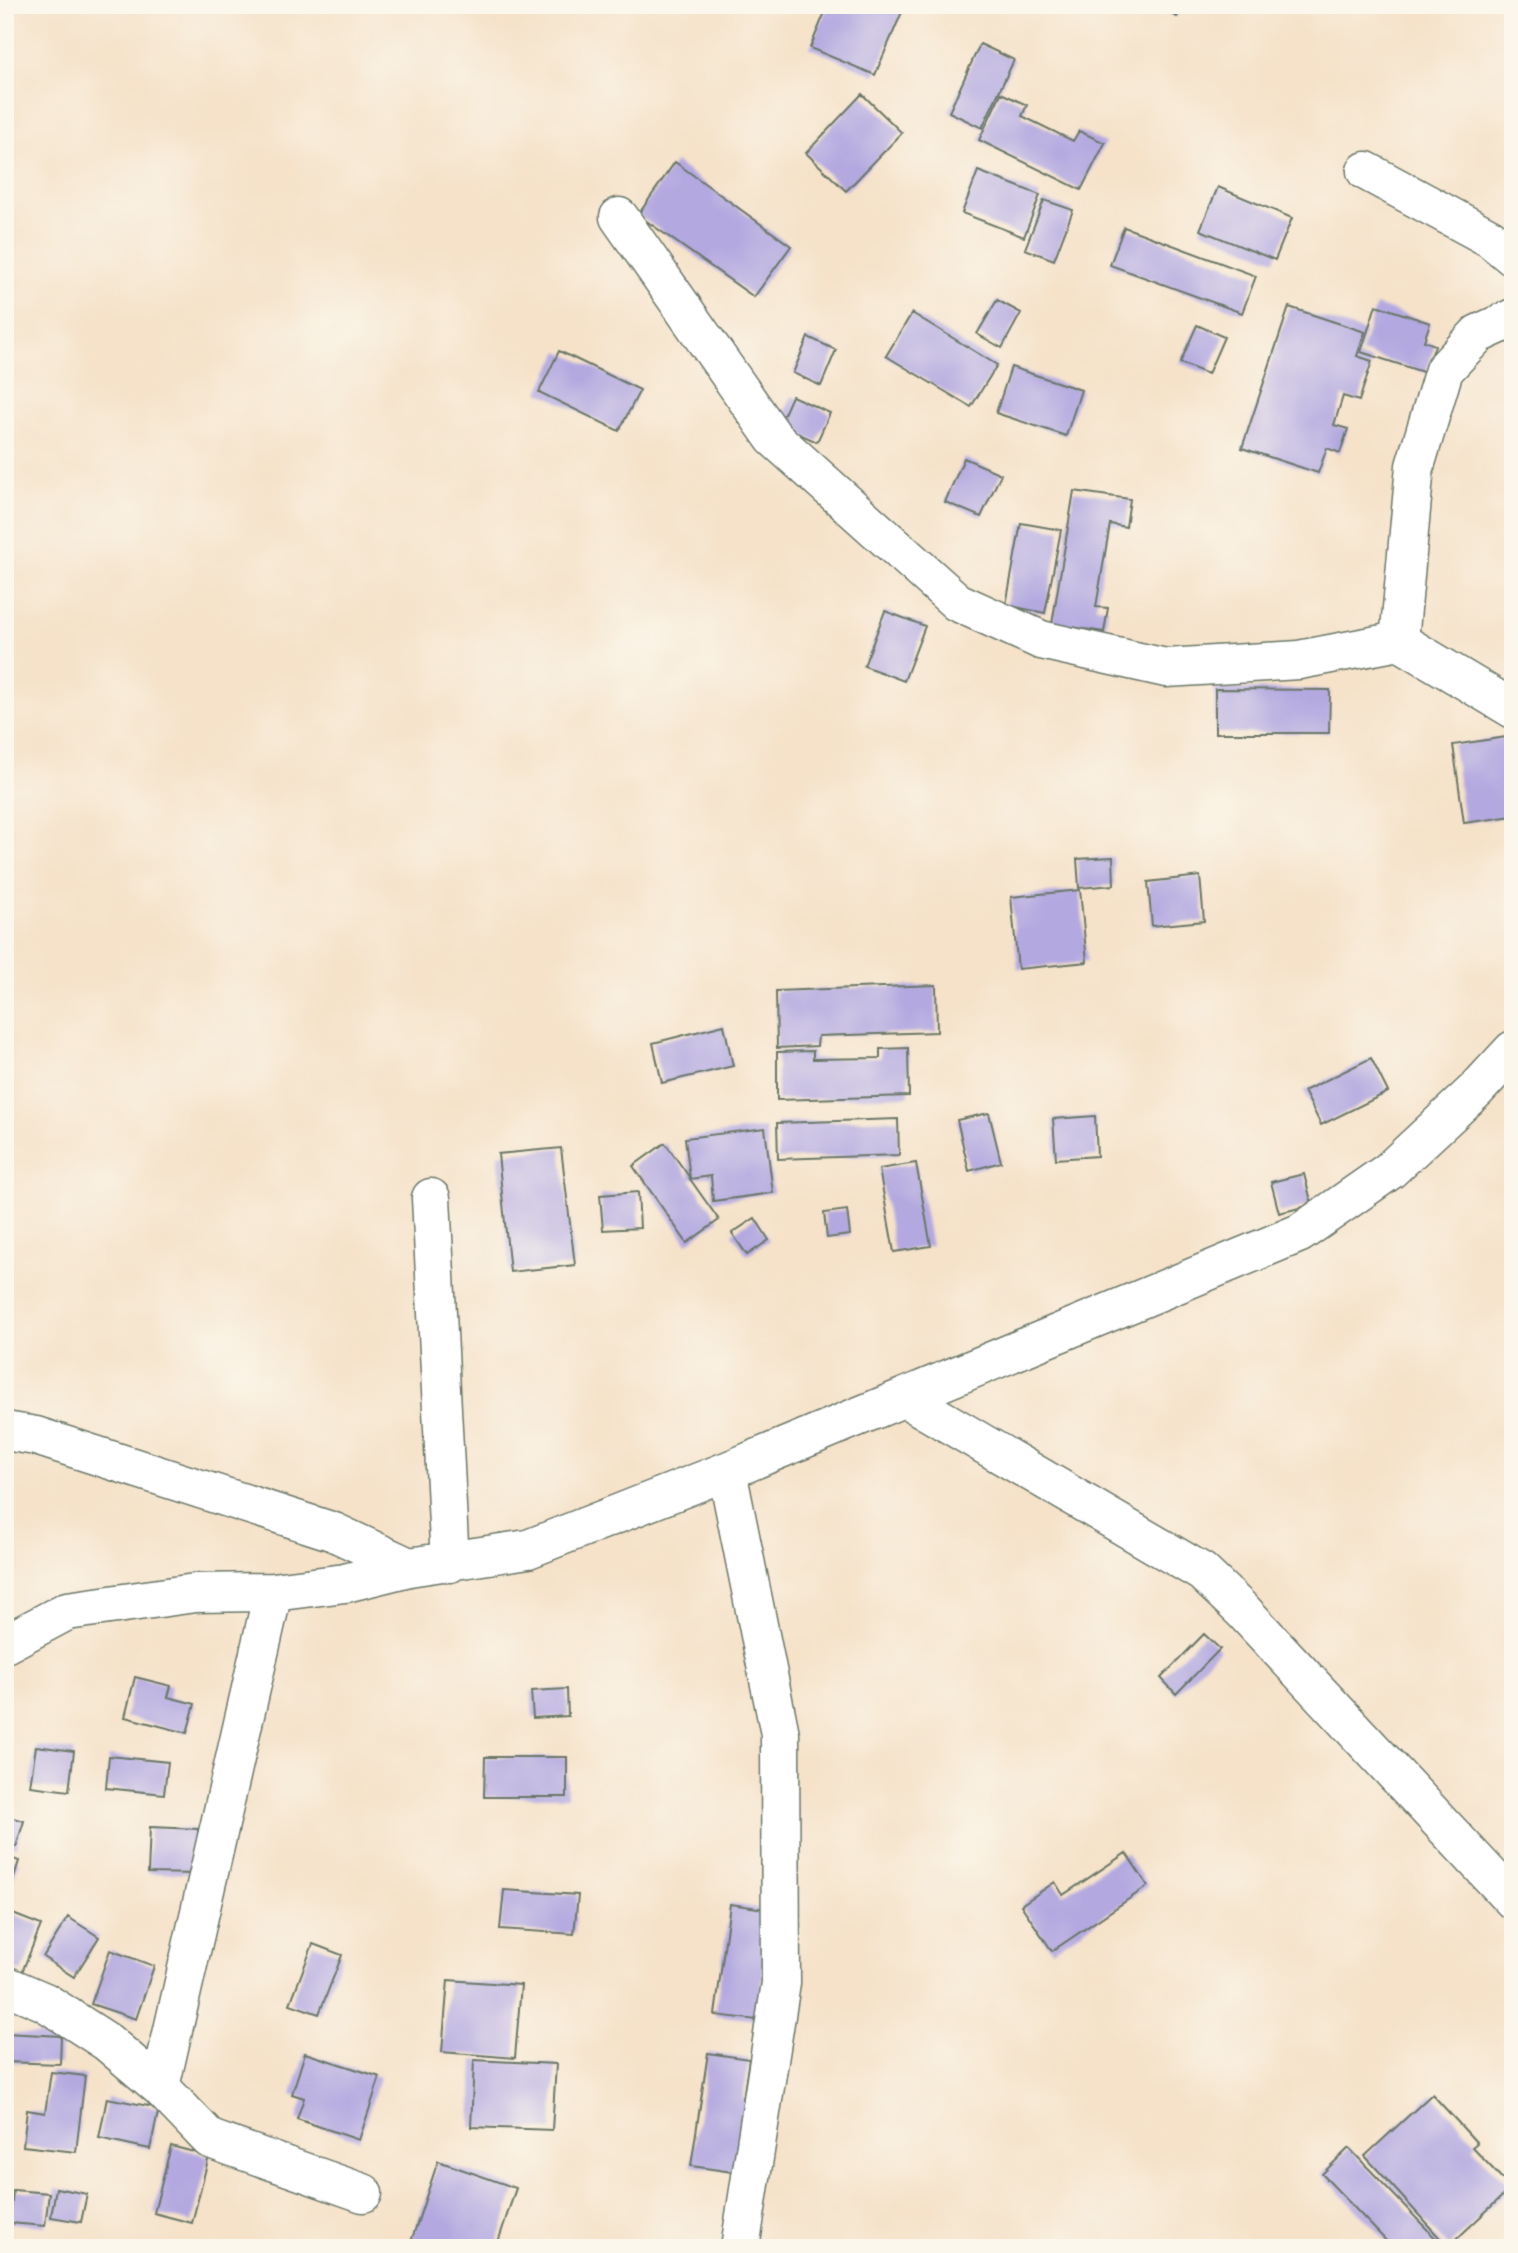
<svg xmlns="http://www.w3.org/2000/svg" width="1518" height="2253" viewBox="0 0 1518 2253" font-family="'IM FELL Great Primer',serif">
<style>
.building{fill:#b3a9e0}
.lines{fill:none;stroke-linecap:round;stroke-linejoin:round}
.street-casing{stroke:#6a7768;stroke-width:41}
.street{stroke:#fff;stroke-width:38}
</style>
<rect width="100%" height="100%" fill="#fbf7ec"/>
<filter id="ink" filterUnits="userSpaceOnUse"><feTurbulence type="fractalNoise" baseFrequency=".0143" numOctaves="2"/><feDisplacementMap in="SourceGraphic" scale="14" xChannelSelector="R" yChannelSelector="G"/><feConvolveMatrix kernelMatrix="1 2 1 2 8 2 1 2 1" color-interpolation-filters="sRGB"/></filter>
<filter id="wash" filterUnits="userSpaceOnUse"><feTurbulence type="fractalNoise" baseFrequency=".00686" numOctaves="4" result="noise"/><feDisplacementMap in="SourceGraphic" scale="28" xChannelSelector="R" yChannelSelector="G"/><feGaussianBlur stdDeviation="1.57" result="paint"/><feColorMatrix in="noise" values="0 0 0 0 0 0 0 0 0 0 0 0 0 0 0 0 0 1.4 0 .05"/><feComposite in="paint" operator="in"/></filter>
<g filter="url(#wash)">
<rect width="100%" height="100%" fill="#f5e2c9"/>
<g id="blocks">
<!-- building -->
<path class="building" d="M828,5h77l-30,70 -65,-27z
M1153,5h30l-6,12z
M980,44l34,16 -32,68 -33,-16z
M1001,93l26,12 -5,11 51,25 6,-10 26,12 -24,47 -102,-50z
M862,94l40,39 -56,58 -40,-38z
M675,162l116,84 -37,51 -116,-82z
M978,171l62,24 -16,42 -62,-24z
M1218,187l74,31 -17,42 -75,-30z
M1044,200l29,10 -19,50 -29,-11z
M1124,227l132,49 -14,37 -132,-48z
M997,300l24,13 -19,35 -25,-14z
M1376,305l54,18 -6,18 11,4 -9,28 -65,-21z
M1289,307l76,25 -8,24 15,5 -13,40 -16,-5 -9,29 14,4 -8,24 -13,-5 -9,25 -76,-25z
M912,313l85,52 -26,42 -85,-51z
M1197,325l27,12 -16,37 -28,-11z
M808,337l28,13 -15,36 -28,-13z
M559,351l81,39 -21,41 -80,-39z
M1011,367l70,23 -15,46 -70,-23z
M792,396l38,17 -13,29 -38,-17z
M964,458l37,16 -20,43 -36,-15z
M1074,491l56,8 -4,28 -16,-3 -14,83 12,1 -4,24 -52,-8z
M1021,523l40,7 -16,83 -39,-8z
M885,611l40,15 -21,55 -40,-15z
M1215,689l115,1 -1,43h-114z
M1513,736v37l-3,1 3,42 -49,7 -11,-78z
M1113,857l1,28 -35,3 -2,-29z
M1200,876l4,45 -52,5 -4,-44z
M1080,890l7,72 -69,7 -7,-72z
M936,985l1,47 -119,4 -1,10 -40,2 -1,-57z
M724,1025l9,41 -71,17 -9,-40z
M908,1048l1,48 -132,4v-48l36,-1v8l67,-1v-9z
M1371,1058l17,34 -67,33 -17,-34z
M989,1113l12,49 -32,9 -12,-51z
M1095,1116l2,40 -41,3 -3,-40z
M898,1119l1,36 -121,4 -1,-36z
M765,1128l8,65 -60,8 -2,-25 -21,3 29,41 -32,23 -54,-77 32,-23 25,35 -5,-40z
M561,1148l14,117 -65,7 -12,-118z
M916,1163l15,83 -37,6 -15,-83z
M1304,1174l8,31 -33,8 -8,-31z
M638,1192l2,36 -37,2 -3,-35z
M847,1210l3,25 -23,3 -3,-25z
M755,1218l14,22 -22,15 -15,-22z
M1204,1634l16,15 -44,45 -15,-16z
M135,1677l36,9 -3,11 27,7 -8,29 -62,-16z
M567,1689l1,27 -35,2 -2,-27z
M36,1746l38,5 -5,40 -39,-5z
M109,1756l59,6 -4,32 -58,-6z
M485,1757h82v40h-83z
M5,1816l19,5 -8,26 -11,-3z
M150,1827l48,2 -1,45 -49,-1z
M1126,1853l22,33 -96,65 -31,-46 34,-23 8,13z
M5,1856l14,5 -13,41h-1z
M504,1890l74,5 -4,39 -74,-5z
M730,1904l42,6 -15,110 -42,-5z
M13,1914l28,11 -19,47 -17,-6v-32z
M68,1917l31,20 -25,40 -31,-20z
M313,1944l29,11 -23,59 -29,-10z
M110,1950l44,16 -18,53 -45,-15z
M448,1980l73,5 -6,73 -73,-6z
M5,2033l56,3 -1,28 -55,-2z
M305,2053l75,24 -21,63 -62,-21 7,-21 -12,-4z
M708,2053l41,6 -6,40 9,2 -12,72 -49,-7z
M474,2060l82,4 -4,66 -81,-3z
M51,2072l34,4 -9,76 -53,-6 4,-36 18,3z
M1432,2094l45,49 -5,4 39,41 -63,59 -83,-91z
M107,2098l52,10 -9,41 -51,-11z
M171,2146l38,10 -17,67 -38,-10z
M1349,2148l96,100h-52l-71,-74z
M438,2161l78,27 -20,60h-87z
M56,2188l31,6 -6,28 -30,-5z
M13,2190l36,3 -4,33 -35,-3z"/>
</g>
</g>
<g filter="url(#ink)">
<use href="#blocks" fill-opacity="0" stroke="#6a7768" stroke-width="2"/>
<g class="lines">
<defs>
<path id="street" d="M1366,171l124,67 23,19
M619,217l155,221 183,164 84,38 125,28 133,-8 100,-19 114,68
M1399,641l16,-175 29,-96 34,-36 35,-16
M431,1198l19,365
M905,1398l297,174 41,39 270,289
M5,1431l31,5 298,96 75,35 119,-18 199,-78 573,-238 89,-62 87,-81 37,-40
M727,1471l53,263 1,249 -41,265
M5,1644l62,-33 128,-18 78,-1 72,-9 64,-16
M5,1985l40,17 62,40 53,45 50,52 153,54
M160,2087l113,-495"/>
</defs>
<!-- street casing -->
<use href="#street" class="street-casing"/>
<!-- street -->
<use href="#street" class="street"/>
</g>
</g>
<!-- margin -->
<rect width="1518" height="2253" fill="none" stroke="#fbf7ec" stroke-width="28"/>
</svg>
